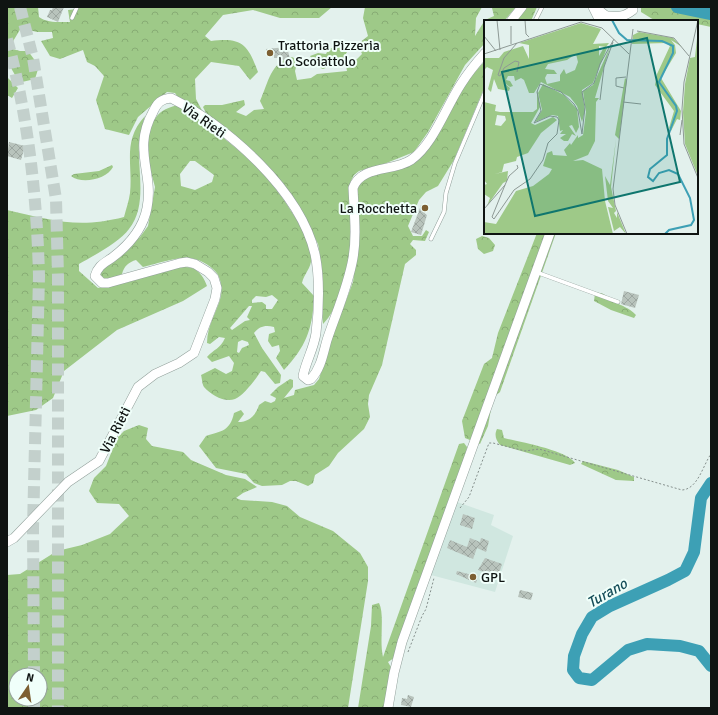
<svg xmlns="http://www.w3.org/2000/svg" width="718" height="715" viewBox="0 0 718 715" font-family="Signika,sans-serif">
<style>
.built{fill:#d0e7e0}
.forest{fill:url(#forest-crowns);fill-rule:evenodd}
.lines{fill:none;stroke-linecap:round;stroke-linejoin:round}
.river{stroke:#3da0b5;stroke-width:12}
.building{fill:url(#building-cross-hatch)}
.highway-tunnel{stroke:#c3d0cc;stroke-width:12;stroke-dasharray:12 6;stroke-linecap:butt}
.lane-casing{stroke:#92a09b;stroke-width:4.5}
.secondary-casing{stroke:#92a09b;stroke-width:10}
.path{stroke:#858f8c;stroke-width:1;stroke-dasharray:2 2;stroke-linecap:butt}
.lane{stroke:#fff;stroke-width:3.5}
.secondary{stroke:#fff;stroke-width:9}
.poi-dot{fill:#7c5f32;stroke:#f0fffa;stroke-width:1.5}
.labels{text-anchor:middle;stroke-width:4;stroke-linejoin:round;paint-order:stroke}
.poi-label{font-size:14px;fill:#0f1412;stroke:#f0fffa;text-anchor:start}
.street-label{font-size:14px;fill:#0f1412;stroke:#f0fffa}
.water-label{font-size:15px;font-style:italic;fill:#164e59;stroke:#f0fffa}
.inset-river{fill:none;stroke:#3da0b5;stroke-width:2}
.inset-road{fill:none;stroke:#8e9995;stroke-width:1}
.view{fill:#0f766e;fill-opacity:0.15;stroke:#0f766e;stroke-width:2}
.inset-edge{fill:none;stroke:#0f1412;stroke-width:2}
</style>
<defs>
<pattern id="forest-crowns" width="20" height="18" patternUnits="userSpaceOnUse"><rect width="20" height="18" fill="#9ec988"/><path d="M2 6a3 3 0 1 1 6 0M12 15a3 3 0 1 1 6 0" fill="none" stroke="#87ac74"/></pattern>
<pattern id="building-cross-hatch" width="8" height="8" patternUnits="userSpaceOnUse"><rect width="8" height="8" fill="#b8c3bc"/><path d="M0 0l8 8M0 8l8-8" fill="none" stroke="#9da7a1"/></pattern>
</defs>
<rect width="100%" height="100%" fill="#e3f1ed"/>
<!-- built -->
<path class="built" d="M457,502l37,13 -3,10 22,11 -18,56 -64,-17z"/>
<!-- forest -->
<path class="forest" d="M7,7h31l1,10c8,6 20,5 31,5l-2,-12 9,-1v-2h255l-13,11h-39l-27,-8 -30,5 -18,21 6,5c30,-4 37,3 47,31l-8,8 -11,-14 -28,-4 -16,17 1,20 9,17 -23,-13 -7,-10 -8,-1 -29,25 -9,18 -24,-6 -9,-29 8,-24 -9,-10 -8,-4 -4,-12 -23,9 -10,-3 -9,-15 12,-3 -1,-6h-15l-16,-4 -12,20 11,3h8l11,15 -4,13 -13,3 -7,-7 -8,-14z
M365,7h117l-6,11 -1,18 10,-16 9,-4 -2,-8 24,-1 -12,14h-19v22l-20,22 -37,67 -14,20 -30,12 -25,7 -5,4 -4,8c-1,19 3,39 2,58 -2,26 -11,65 -29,83l-5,-54 2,-15 -2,-11 -17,-33 -25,-36 -19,-20 -47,-34 -7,-14 2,-2h17l22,-5 1,5 -9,7 10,4 8,-6 10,-1 -4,-8c9,-20 10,-38 32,-44l6,3 -3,11 2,9 14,-2 6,-4 30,-3 -1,-6 11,-6 5,-5 -4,-10 10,-8 -5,-18z
M526,7h11l-6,14h-19z
M641,7h70v20l-14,-3v-3l-43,-1 -13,-8z
M337,45l10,7 -6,10 -18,7 -5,-2 -8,-11 8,-3 8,1 2,-4z
M485,61v25l-31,74 -16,26 -12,6 -7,8 -11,26 5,10h9l4,-6 3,2 -4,9 -12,-1 -3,4 6,6v5l-11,9 -23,101 -13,30 -1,9 2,13 -6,12 -26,24 -9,13 -14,9 -2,8 -5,3 -12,-5h-6l-8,4 -20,1 -8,-3 -8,-9 -30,-6 -17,-22 7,-10c16,-5 24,-5 28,-23l7,-3 3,4 -6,8c11,0 18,-7 21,-17l6,-4 6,2 4,-2 1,-3 -6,-3 8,-8 12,-8 3,1v7l-9,11 10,-3 1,-5 19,-5 5,-6 12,-39 22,-58 4,-32v-61l3,-8 6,-4 48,-15 52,-80z
M7,77l11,11 -6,10 -5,-3z
M178,105c45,31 84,59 113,106 9,13 18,29 20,44 2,12 -7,18 -9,28l12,13c-1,32 -8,51 -30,74l-8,-12 4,-7 -1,-6 -7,2 -4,-6 1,-7 6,-2 -1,-5c-9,-2 -14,-1 -20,6l8,15 19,27 -1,8 -5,1 -10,-12 -4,-1c-5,8 -18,25 -26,28 -10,4 -24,-4 -31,-12 -2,-3 -2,-9 -3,-12l14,-7 11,6 6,-3 2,-8 -5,-7 -17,6 -5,-5c7,-8 13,-8 18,-19l-6,-1 -9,7 -3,-1c0,-18 10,-31 14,-47 1,-9 0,-20 -7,-26 -23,-21 -44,-9 -71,-3l-7,-7c-7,2 -12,6 -14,14l-8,4h-11l-3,-4 4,-9 36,-28 8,-11 7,-39 -7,-26 1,-7 -3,-5c6,-24 5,-38 32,-44zM190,161h5l19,14 -2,7 -17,8 -14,-4 -1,-12zM272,295l6,5 -6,9h-6v-4l-4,-3 -10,1v-3l4,-4 10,1zM249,306h3l-5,11 3,3 -5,1 -13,9 -2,-2zM242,340l6,2 1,3 -7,3 -3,5 -2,-1 1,-10z
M145,116c-3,11 -7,24 -6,36 0,26 7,55 -10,77 -9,13 -36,27 -50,35v7l19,17c21,-6 74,-26 94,-20 8,3 12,10 15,18l-24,15 -66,29 -53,41 -11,27 -17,12 -29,6v-206c44,10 71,19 117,7 2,-8 5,-16 6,-24 3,-29 -8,-52 15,-77z
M112,165l1,2c-6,12 -31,18 -42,9l3,-2 25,-3z
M537,233h19l-56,159 -7,6 -5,28 -8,18 -15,-6 -3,-17 22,-57 8,-6 6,-25z
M482,236l7,2 6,7 -2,6 -9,3 -6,-5 -2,-10z
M595,293c10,-1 11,4 19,9 9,4 15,6 22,13l-2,3 -23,-8 -17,-9z
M139,425l9,3 -2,11 6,7 31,6 8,8 35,15 19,4 12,8 -14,6 -7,5 5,2 31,2 15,4 13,11 33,14 27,22 8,14v14l-20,127h-341v-133l13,-1 37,-23 25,-6 28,-11 19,-18 -10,-12 -22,-1 -8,-12 5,-13 12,-12 11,-28 7,-7zM16,675h24v24h-24z
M497,429l5,1 2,8c16,4 63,12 71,25l-5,2 -70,-20c-4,-5 -6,-10 -3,-16z
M464,443l3,4 -1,10 -72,201 -6,4 4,7 -6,39h-28l13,-82 1,-21 7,-2c6,12 0,37 4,54l76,-213z
M583,461l35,9 16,7v4l-18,-1 -35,-16z"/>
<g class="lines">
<!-- river -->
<path class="river" d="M677,7l34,7
M711,483l-10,15 -7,54 -9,19 -17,9 -58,26 -18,11 -10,17 -8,22 -1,14 6,8 13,2 36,-30 19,-6 33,2 19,5 12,15"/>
</g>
<!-- building -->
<path class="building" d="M53,7h11l-6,15 -11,-5 3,-7h2z
M287,47l3,12 -11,1v-2h-5v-3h-8v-6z
M9,142l16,4 -4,14 -14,-4z
M421,205l6,1 -2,8 2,1 -6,20 -10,-3z
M624,291l15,4 -4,13 -14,-4z
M463,514l12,4 -3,11 -12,-4z
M470,538l10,4 1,-4 8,3 -3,11 -9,-4 -4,11 -26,-11 3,-8 17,7z
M485,558l17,6 -4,13 -20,-7z
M457,571l15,4v-2l6,3 -2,7 -20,-9z
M520,590l13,3 -2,7 -13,-3z
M408,695l6,2 -3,10 -10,-2 1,-7 5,1z"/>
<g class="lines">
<!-- highway-tunnel -->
<path class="highway-tunnel" d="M20,7l13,51 23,141 2,77v432
M7,39c21,76 30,158 32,237l-6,252 1,147
M34,699v9"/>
<defs>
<path id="lane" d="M72,18l5,-11
M535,21l7,-14
M431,239l13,-27 2,-19 9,-30 30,-71
M536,272l82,30"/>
<path id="secondary" d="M593,7l7,14
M595,7l16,13
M608,16c11,1 16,1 25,-6
M511,21l11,-14
M7,542l7,-4 54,-56 31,-21 39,-74 17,-13 24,-11 15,-10 21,-54 2,-11 -3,-10 -6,-6 -13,-8 -8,-2 -7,1 -72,20h-6l-7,-7c3,-11 10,-13 18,-19 17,-13 30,-28 34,-49 7,-36 -15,-58 6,-96 4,-9 8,-13 18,-14 57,29 129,92 144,156 5,23 4,56 1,79 -2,15 -10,28 -13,43l5,4 3,-1c10,-11 12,-25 16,-39 9,-27 21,-53 26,-82 4,-23 1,-46 0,-70 8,-23 40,-16 58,-28 22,-15 35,-53 50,-76 7,-11 15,-21 24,-31
M388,708l6,-35 8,-31 148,-409"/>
</defs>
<!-- lane casing -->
<use href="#lane" class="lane-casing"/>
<!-- secondary casing -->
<use href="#secondary" class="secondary-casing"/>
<!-- path -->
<path class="path" d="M460,508l9,-11 20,-54h4l32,8 14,-2 143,41c16,-1 21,-25 29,-36
M408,652l14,-36 4,-7 8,-31"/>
<!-- lane -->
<use href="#lane" class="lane"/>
<!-- secondary -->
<use href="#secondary" class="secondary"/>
</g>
<!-- markers -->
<g class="poi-dot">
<circle cx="270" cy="53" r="4"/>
<circle cx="425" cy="208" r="4"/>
<circle cx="473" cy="577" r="4"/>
</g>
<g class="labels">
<!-- poi labels -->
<g class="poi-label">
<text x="278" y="50">Trattoria Pizzeria<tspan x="278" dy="16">Lo Scoiattolo</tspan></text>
<text x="417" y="213" text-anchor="end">La Rocchetta</text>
<text x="481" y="582">GPL</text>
</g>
<!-- street labels -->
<g class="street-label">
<text transform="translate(204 120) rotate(35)" y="5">Via Rieti</text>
<text transform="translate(115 430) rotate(-63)" y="5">Via Rieti</text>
</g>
<!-- water labels -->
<g class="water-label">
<text transform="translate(607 593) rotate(-30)" y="5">Turano</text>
</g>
</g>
<!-- overview -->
<g transform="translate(484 20)">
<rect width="214" height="214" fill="#e3f1ed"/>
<path d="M97,3l20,6 -8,15 16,-1 -3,4 -7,-1v10l4,-7 4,-1 -14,35 -11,7 3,21 -3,11 -5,-16 -7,-9 -29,-15 -7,11h-5l-5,-13 -3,-2 -6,3 -1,-5h-6l-2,4 4,1 3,5 -3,1 -7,-5 7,6 -1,3 -11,-2 -4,-10 -3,13 -3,-3 5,-19 -6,-3 -3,3v-12h15l5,-6 19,-6 6,13v-14l-10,-2zM92,34l2,8 -3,8 -9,4 -2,-5 -4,6v6l-13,3 -2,-6 2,-4h10l-3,-4 -9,-1 3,-5 19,-4zM214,9v147l-13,-32 -2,-32 2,-28 5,-26 5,-1zM155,12l34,6 9,9 -11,-7 4,5 1,8 -15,25 20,33 -1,9 -3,-1 -6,12 -2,-3 5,-17 -19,-26 2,-11 13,-28 -4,-3 -34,1 1,-9zM126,27l-15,51h4l-3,4 -1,39 -7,14 -15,6 10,-1 19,9 3,32 8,33h-129v-12l12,2 20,-33 17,-5 16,-12 3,-5 -9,-3 4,-13 5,-2 1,4 14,1 -3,-6 6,-7 1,2 7,-10v3l5,-3 3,-23 -3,-21 10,-6zM141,58l2,2 -8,59 -4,-4zM59,64l21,11 13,14 2,18 -3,6 -4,-8 -3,1 7,10 -4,-2 -4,7h-4l-4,-3 6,-4h-6l3,-4 -3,1 -2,-15 -6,-1 -17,7 7,-12 -4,-17zM53,68l3,19 -9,16 4,2 18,-8 4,3 -16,13 -13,20 -11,4 -1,4 -12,3 -2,8 -7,2 13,-3 -1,10 -4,2 -16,23 3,-8 -6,-4v-9l3,-1 -3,-4v-78l12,3 -1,6 5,1h33l4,-3zM13,95l8,1 1,4 -5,6 -6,-1zM132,119l-5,48 5,24 -2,2 3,5v-6l9,22 -6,-7 -6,4 -6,-24 5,1 -5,-7 -3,-25 5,9z" fill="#9ec988" fill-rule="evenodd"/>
<path class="inset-river" d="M128,0l7,13 8,7 35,1 11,5v7l-14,29 17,24 1,5 -10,28v16l-17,14 -2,8 5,4 6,-8 10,-3 9,4 12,24 4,22 -3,5 -22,5 -4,4"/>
<path class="inset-road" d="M13,0l3,30M41,0l1,14 3,3M214,0l-14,62 -2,27 2,35 14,34M27,6v18M153,11l37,7 15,18M0,16l12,15M0,34l97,-32 21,6 27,26M33,52l2,-10 -4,-1 -11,7 -4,8 -2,-1 6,-17 13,-15M140,68l-8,-2v-8l10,-1M116,80l4,-33 9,-25M139,82l18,2M196,115l2,-15M21,165l4,-9 9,-8 -1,-3M0,189l21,-24 -13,32 2,2 20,-29 16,-11 13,-19 5,-17 9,-9 2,-14 -2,-3 -7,-1 -16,7 7,-12 -4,-19 3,-8 21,8 13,12 4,7 4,23 3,-27 -3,-15 12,-9 6,-19 14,-25M143,214l-12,-29 -2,-16 20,-160"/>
<path class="view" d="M163,18l33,144 -145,34 -33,-144z"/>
<rect width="214" height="214" class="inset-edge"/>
</g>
<!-- border -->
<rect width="718" height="715" fill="none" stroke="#0f1412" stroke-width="16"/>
<!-- north arrow -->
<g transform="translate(28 687) rotate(13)"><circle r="19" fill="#f0fffa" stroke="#96a19d"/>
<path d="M0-3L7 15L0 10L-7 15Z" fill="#7c5f32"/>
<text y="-6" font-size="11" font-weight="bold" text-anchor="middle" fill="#0f1412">N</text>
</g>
</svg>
